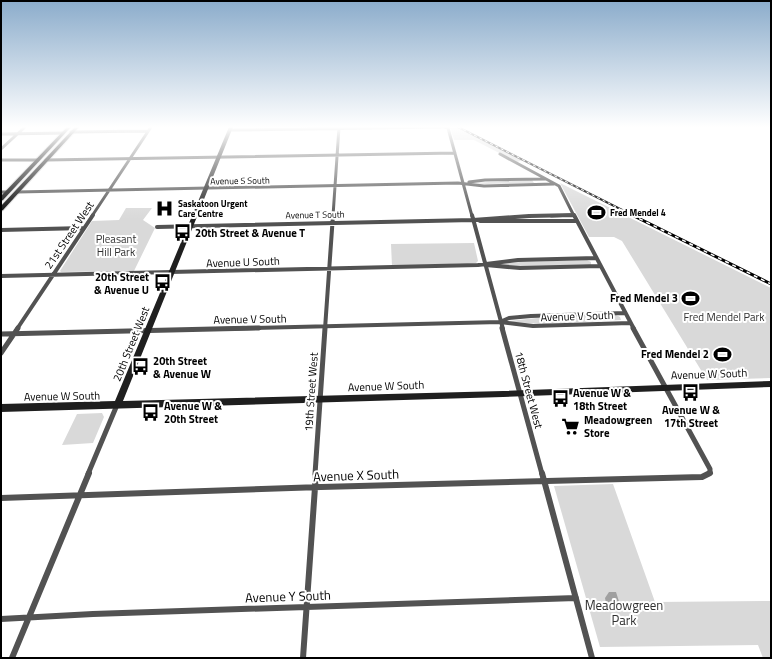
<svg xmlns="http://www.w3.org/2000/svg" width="772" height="659" viewBox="0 0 772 659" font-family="'Titillium Web',sans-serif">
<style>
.green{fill:#d9d9d9}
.water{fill:#a0a0a0}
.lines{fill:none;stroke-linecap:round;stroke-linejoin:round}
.primary-casing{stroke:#dbdbdb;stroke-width:2}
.street-far3{stroke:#525252;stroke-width:3}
.street-far2{stroke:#525252;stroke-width:4}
.street-far1{stroke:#525252;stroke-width:5}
.street{stroke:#525252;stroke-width:6}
.secondary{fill:#1f1f1f;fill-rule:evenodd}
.primary{fill:#000;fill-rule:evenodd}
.rail-far1-casing{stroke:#000;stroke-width:2}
.rail-casing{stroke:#000;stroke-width:3}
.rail-far1{stroke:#fff;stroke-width:1;stroke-dasharray:3;stroke-linecap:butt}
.rail{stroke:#fff;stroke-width:1.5;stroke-dasharray:4;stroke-linecap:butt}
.labels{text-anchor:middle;stroke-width:4;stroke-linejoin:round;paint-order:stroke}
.far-street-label{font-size:9px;fill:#000;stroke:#fff}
.far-poi-label{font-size:9px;font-weight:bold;fill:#000;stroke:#fff;text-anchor:start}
.poi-label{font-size:11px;font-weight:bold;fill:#000;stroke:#fff;text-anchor:start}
.street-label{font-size:11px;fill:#000;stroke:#fff}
.park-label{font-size:11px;fill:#303030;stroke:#fff}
.near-street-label{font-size:13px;fill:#000;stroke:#fff}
.near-park-label{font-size:13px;fill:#303030;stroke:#fff}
</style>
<rect width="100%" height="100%" fill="#fff"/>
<!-- green -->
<path class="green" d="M450,127h5l68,33 -6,2 -43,-22h-20z
M532,180l2,3 -48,1 -15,-1z
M560,183l211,105v90l-64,2 -85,-139 -8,-4h-25z
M126,208h26l-9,12 12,8 -21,43 -73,1 -1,-1 32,-50 27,-1z
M474,243l4,18 -2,2 -84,3 -1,-22z
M587,260l4,2v3l-69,2 -29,-2 27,-3z
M616,315l4,2 1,3 -78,4 -33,-2 -1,-1 28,-3z
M102,413l2,4 -11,26 -31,2 15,-31z
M613,484l42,118 116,-1v57h-8l-5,-13 -158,2 -46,-161z"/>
<!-- water -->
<path class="water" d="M609,592h7l5,16c-8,0 -15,-1 -16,-10z"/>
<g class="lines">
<defs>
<path id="primary" d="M67,127h4l-68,73 -2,1v-5z
M75,127h4l-76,83 -2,1v-5z"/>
</defs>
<!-- primary casing -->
<use href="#primary" class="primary-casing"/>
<!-- street-far3 -->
<path class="street-far3" d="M444,127l4,1 24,88
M230,130l212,-3
M71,132l77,-1
M1,134l62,-1
M1,149l24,-22
M500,154l59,32 15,30
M1,160h37
M46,160l409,-7
M469,182l16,-2 60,-1
M1,192h7
M17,192l441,-9 26,3 70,-2
M92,216l59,-89
M333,216l6,-89
M551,216l23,-1"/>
<!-- street-far2 -->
<path class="street-far2" d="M472,215l31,114
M574,215l60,114
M480,221h97
M157,227l316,-7 56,-4 45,-1
M1,230l83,-2
M486,265l34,3 80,-2
M1,276l477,-11 40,-5 78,-2
M500,322l9,-4 22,-2 94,-3
M17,329l76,-114
M218,329l282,-7 33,4 97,-3
M325,329l8,-114"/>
<!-- street-far1 -->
<path class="street-far1" d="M502,328l40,146
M633,328l77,141v4l-2,1
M1,334l258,-6
M1,353l17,-25
M88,474l29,-69
M315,474l10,-146"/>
<!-- street -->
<path class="street" d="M542,473l50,185
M1,498l320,-11 381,-10 8,-4
M1,619l92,-5 483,-16
M12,658l77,-185
M303,658l13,-185"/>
<!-- secondary -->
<path class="secondary" d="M229,127h4l-110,274 380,-10 268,-10v6l-268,10 -502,15v-8l114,-3z"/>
<!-- primary -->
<use href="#primary" class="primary"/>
<defs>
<path id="rail-far1" d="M458,127l176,89"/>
<path id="rail" d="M632,215l139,69"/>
</defs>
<!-- rail-far1 casing -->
<use href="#rail-far1" class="rail-far1-casing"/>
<!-- rail casing -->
<use href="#rail" class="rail-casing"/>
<!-- rail-far1 -->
<use href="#rail-far1" class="rail-far1"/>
<!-- rail -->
<use href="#rail" class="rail"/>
</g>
<!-- sky -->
<linearGradient id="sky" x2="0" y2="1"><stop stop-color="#8baccb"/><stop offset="0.58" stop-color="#fff"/><stop offset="1" stop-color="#fff" stop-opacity="0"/></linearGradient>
<rect width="772" height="219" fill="url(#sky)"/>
<!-- icons -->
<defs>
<symbol id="hospital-bare" viewBox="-9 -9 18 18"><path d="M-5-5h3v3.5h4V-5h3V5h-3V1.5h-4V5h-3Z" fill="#000" stroke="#fff" stroke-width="2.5" paint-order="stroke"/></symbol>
<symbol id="stadium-bare" viewBox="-9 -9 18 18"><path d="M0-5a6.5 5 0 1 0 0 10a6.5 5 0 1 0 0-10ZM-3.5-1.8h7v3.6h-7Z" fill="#000" stroke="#fff" stroke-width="2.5" paint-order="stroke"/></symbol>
<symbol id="bus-bare" viewBox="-9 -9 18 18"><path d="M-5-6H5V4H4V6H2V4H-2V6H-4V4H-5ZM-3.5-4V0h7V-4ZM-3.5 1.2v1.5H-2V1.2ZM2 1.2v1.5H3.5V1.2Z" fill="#000" stroke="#fff" stroke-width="2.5" paint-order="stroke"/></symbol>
<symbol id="supermarket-bare" viewBox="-9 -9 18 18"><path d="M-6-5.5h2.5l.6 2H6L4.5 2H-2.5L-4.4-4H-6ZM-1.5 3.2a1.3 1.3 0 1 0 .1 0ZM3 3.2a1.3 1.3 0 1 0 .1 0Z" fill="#000" stroke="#fff" stroke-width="2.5" paint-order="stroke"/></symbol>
</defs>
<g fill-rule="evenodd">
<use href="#hospital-bare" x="152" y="196" width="25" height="25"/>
<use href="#stadium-bare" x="584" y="200" width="25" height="25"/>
<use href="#bus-bare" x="170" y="220" width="25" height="25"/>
<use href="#bus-bare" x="150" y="270" width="25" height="25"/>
<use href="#stadium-bare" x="678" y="286" width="25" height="25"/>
<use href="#stadium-bare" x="710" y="342" width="25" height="25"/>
<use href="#bus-bare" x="128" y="354" width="25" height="25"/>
<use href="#bus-bare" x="678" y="380" width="25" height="25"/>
<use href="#bus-bare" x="548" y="386" width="25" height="25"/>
<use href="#bus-bare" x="138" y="400" width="25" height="25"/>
<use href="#supermarket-bare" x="558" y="414" width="25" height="25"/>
</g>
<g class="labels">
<!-- far-street labels -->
<g class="far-street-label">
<text transform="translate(240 181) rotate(-1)" y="3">Avenue S South</text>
<text transform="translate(315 215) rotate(-1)" y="3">Avenue T South</text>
</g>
<!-- far-poi labels -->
<g class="far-poi-label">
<text x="178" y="207">Saskatoon Urgent<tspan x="178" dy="10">Care Centre</tspan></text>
<text x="610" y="216">Fred Mendel 4</text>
</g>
<!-- poi labels -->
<g class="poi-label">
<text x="195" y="237">20th Street &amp; Avenue T</text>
<text x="149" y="281" text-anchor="end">20th Street<tspan x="149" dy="13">&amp; Avenue U</tspan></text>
<text x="678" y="302" text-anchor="end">Fred Mendel 3</text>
<text x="709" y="358" text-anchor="end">Fred Mendel 2</text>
<text x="153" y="365">20th Street<tspan x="153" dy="13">&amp; Avenue W</tspan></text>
<text x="573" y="397">Avenue W &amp;<tspan x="573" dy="13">18th Street</tspan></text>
<text x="164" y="410">Avenue W &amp;<tspan x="164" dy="13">20th Street</tspan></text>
<text x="691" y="414" text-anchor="middle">Avenue W &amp;<tspan x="691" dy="13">17th Street</tspan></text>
<text x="584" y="424">Meadowgreen<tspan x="584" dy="13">Store</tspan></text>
</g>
<!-- street labels -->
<g class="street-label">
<text transform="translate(69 235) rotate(-56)" y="4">21st Street West</text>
<text transform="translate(243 262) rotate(-2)" y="4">Avenue U South</text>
<text transform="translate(577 316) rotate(-2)" y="4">Avenue V South</text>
<text transform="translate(250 319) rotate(-1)" y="4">Avenue V South</text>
<text transform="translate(131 344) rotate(-68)" y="4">20th Street West</text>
<text transform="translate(709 374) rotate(-2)" y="4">Avenue W South</text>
<text transform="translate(386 386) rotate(-2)" y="4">Avenue W South</text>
<text transform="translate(529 390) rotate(75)" y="4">18th Street West</text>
<text transform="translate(311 392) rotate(-86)" y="4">19th Street West</text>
<text transform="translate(62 396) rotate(-1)" y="4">Avenue W South</text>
</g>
<!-- park labels -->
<g class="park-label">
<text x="116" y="243">Pleasant<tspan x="116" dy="13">Hill Park</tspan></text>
<text x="724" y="321">Fred Mendel Park</text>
</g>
<!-- near-street labels -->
<g class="near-street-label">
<text transform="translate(356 475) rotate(-2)" y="5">Avenue X South</text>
<text transform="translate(288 596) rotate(-2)" y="5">Avenue Y South</text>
</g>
<!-- near-park labels -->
<g class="near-park-label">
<text x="624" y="610">Meadowgreen<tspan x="624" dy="15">Park</tspan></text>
</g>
</g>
<!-- border -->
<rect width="772" height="659" fill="none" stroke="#000000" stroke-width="4"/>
</svg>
